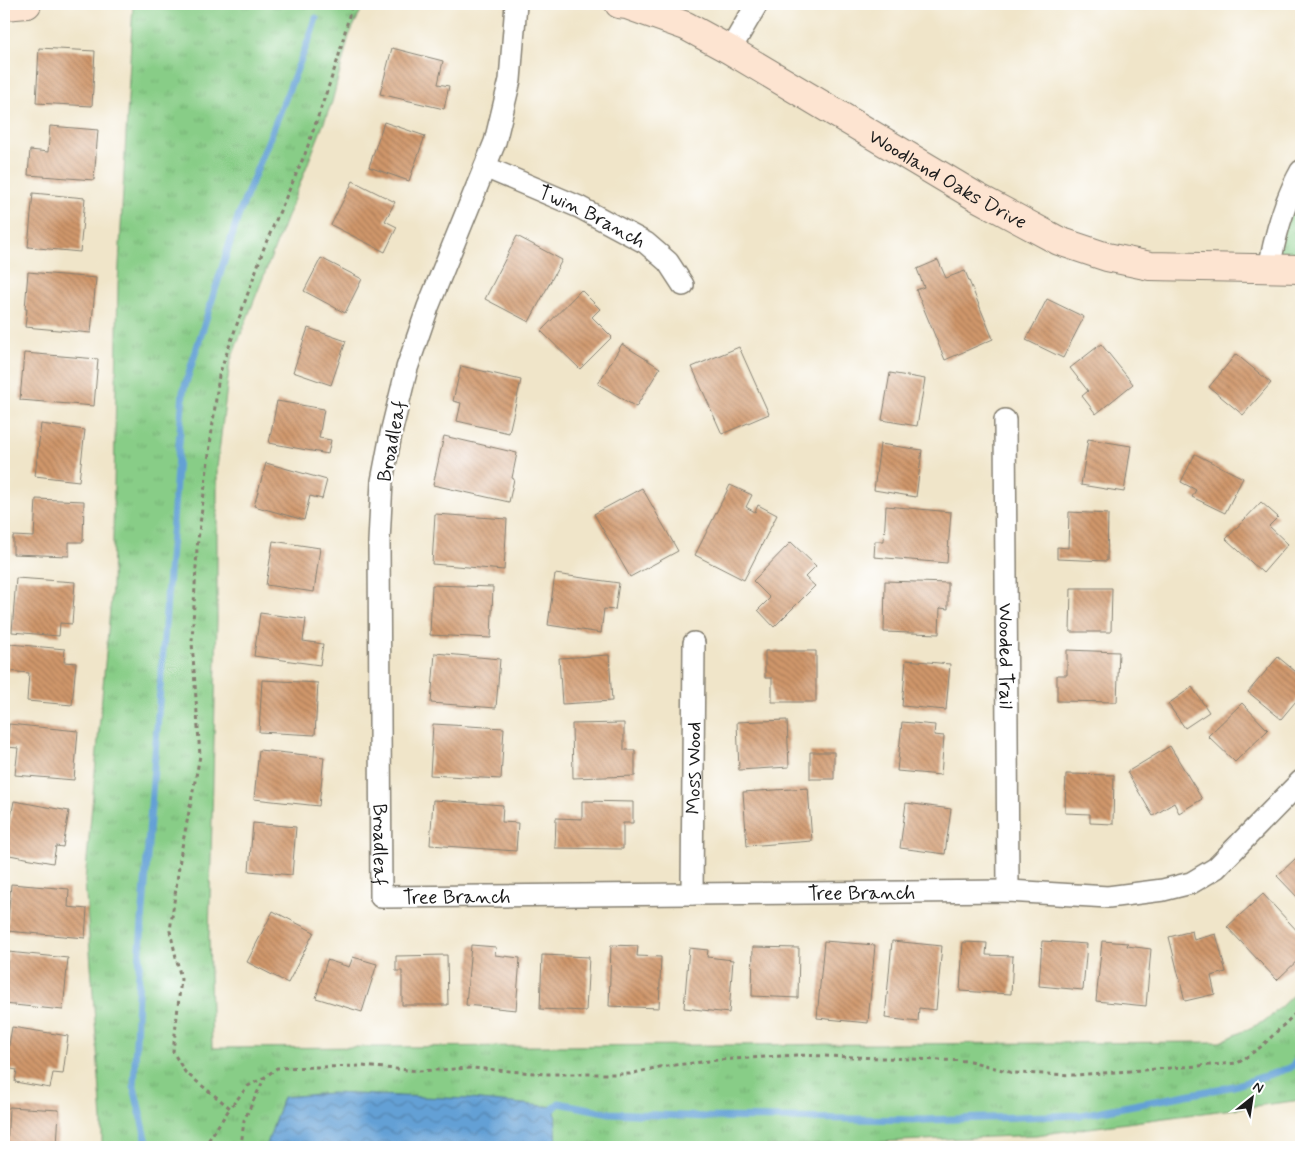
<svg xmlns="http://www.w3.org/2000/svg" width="1305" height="1151" viewBox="0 0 1305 1151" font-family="Mynerve,sans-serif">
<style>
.grass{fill:url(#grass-tufts);stroke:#527452}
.water{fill:url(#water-waves);stroke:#405e78}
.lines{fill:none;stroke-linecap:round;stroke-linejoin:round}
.stream{stroke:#64a0d5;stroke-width:7}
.building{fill:url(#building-back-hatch)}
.street-casing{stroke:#868072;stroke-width:24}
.secondary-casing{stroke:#868072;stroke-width:30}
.path{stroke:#868072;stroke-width:3;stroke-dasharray:4 4;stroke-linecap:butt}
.street{stroke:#fff;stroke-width:21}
.secondary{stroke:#fde4d1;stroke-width:28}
.labels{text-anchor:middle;stroke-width:4.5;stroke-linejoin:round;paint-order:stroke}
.street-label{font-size:20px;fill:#1c1c1c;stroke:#fff}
</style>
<defs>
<pattern id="grass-tufts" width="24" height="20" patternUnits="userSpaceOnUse" patternTransform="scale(1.25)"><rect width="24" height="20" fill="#88cd87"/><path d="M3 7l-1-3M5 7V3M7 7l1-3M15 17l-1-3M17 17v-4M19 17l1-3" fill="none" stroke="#75af74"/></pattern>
<pattern id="water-waves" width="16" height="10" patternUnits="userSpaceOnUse" patternTransform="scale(1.25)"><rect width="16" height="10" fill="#64a0d5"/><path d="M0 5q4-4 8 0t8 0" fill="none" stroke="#5282ac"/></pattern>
<pattern id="building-back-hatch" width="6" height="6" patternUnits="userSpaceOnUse" patternTransform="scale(1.25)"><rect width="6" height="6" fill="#d0976b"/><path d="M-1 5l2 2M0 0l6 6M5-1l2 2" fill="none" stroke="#a87a57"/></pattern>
</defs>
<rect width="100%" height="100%" fill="#fff"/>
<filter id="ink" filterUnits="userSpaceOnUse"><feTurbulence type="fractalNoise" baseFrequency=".02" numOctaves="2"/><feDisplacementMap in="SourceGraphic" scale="10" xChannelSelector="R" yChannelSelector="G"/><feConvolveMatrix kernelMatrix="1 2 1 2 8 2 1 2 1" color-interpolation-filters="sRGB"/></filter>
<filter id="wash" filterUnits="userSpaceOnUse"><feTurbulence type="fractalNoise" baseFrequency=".0096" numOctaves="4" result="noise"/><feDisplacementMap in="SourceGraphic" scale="20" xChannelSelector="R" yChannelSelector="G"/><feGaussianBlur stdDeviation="1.12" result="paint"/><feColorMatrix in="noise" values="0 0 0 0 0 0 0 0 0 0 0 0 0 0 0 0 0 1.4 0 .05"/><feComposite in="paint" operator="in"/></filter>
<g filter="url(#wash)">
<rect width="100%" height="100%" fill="#f0e5c9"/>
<!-- grass -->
<path class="grass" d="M133,4h231l-15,32 -17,66 -102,260 -13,106v153l-8,317 3,110 1008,-6 47,-22 34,-33v113l-265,35 -271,12h-93l-115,-4v4h-455v-27l-17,-239 27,-293 6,-304z
M1301,171v97l-32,1z"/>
<!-- water -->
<path class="water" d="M331,1093l139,6 85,8 2,40h-291l17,-50z"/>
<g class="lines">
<!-- stream -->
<path class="stream" d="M550,1112l9,-9 51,10 98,4 217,3 156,-5 153,-29 56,-18 11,-12
M148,1147l-14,-60 6,-138 43,-557 55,-175 73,-183 5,-16"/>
</g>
<g id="blocks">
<!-- building -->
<path class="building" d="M39,48l56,3 -3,55 -56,-3z
M392,48l51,13 -5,23 11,2 -5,23 -64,-15z
M384,122l41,14 -16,45 -40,-14z
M50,126l48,4 -4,50 -66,-5 2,-25 18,2z
M353,181l42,21 -10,19 12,6 -12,25 -54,-27z
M33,193l52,5 -5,54 -52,-5z
M517,236l45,24 -33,62 -44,-23z
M321,258l41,21 -17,34 -41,-22z
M938,260l8,18 19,-7 28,68 -48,21 -29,-70 8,-3 -7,-18z
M28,272l68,6 -5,55 -66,-6 2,-18h-2z
M581,290l19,19 -8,8 20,20 -32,32 -39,-38z
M1047,299l37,18 -21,41 -37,-18z
M308,328l38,13 -15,44 -38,-13z
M622,344l38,24 -24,39 -38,-23z
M1101,344l32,40 -37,30 -14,-18 6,-5 -18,-23z
M739,347l30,67 -47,20 -30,-67z
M24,353l74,6 -4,47 -74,-6z
M1236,354l35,29 -28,32 -34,-28z
M461,366l60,14 -12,53 -52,-12 4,-18 -8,-2z
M890,373l35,6 -8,47 -35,-6z
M277,401l47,8 -5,29 12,2 -3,14 -59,-11z
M41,424l44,6 -6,51 -44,-5z
M444,436l73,17 -5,25 2,1 -5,23 -76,-17z
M1088,439l43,7 -7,46 -43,-7z
M880,444l42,6 -6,47 -42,-7z
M1195,454l48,24 -18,35 -33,-16 4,-7 -15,-8z
M266,463l61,17 -5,19 -12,-3 -6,24 -50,-14z
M730,485l22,10 -6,12 9,5 3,-7 19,10 -33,65 -49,-25z
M642,488l36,63 -48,26 -36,-63z
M36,499l48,2 -1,41h-14v14l-56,-2v-18l21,1z
M1261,502l17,15 -9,9 19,18 -25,29 -37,-34z
M886,506l65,6 -4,51 -73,-6 1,-16h9z
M1069,512l39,2 -1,47 -50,-2v-12l11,1z
M435,514l72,5 -3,51 -72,-6z
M273,541l47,7 -6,44 -48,-7z
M791,542l25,24 -11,11 10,9 -41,41 -16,-17 12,-12 -17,-17z
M555,574l64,9 -4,27 -11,-1 -3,24 -53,-8z
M16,578l59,4 -3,42 -12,-1 -1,13 -47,-4z
M885,581l63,2v26l-8,-1 -1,26 -55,-2z
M432,585l61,2 -2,51 -61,-3z
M1071,588h41l-1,44h-41z
M260,613l46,6 -3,22 20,3 -3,21 -66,-9z
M10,644l55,5 -1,13 12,1 -4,42 -45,-4 2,-28 -22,-2z
M1067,650l52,2 -2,50 -60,-1v-26h10z
M765,651h51v51h-44v-24h-7z
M435,653l65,6 -4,49 -65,-5z
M609,655l3,46 -50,3 -3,-46z
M1278,657l23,19v19l-20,24 -33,-27z
M906,660l44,4 -4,46 -44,-4z
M262,680l56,3 -3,52 -56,-3z
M1192,687l17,25 -24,16 -17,-24z
M1242,703l26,27 -33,32 -27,-26z
M787,720l2,47 -50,3 -2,-48z
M902,722l33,3 -1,10 10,1 -3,39 -44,-4z
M624,723v27h11v26l-62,2 -1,-54z
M9,724l69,7 -4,49 -59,-5 3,-27 -11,-1z
M433,724l71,4 -3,51 -71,-4z
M1170,746l32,53 -23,14 -5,-10 -21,13 -26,-44z
M259,750l65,7 -5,49 -65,-7z
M810,752h24v27h-24z
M1066,774l48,1 -1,49 -23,-1v-9l-25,-1z
M808,788l4,53 -65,5 -4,-54z
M433,800l70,5 -1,17 16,1 -2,28 -86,-6z
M14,801l55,10 -6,36 -7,-1 -3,17 -49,-9z
M582,801l51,1v21h-10v26l-68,-1 1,-30 26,1z
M906,803l45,6 -6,45 -45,-6z
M253,823l43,4 -4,48 -43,-4z
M1296,858l5,5v38l-24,-25z
M11,884l58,5 -1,18 19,2 -2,29 -78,-7z
M1263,894l38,41v22l-24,23 -50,-53z
M273,911l41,21 -26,51 -41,-21z
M1192,931l2,9 22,-6 10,38 -15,4 4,18 -30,7 -16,-64z
M824,941l51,4 -7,78 -51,-5z
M892,941l50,5 -6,64 -17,-2 -1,14 -33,-4z
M1042,941l45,3 -4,46 -44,-4z
M1102,941l26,2 -1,3 24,3 -5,57 -50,-5z
M963,942l24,1 -1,12 27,1 -2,38 -51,-3z
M471,945l25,2 -1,8 25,3 -4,52 -50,-5z
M611,945l27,1 -1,10 24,1 -2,51 -50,-2z
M753,947l46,1 -1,50 -46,-2z
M689,948l19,2 -1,7 26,3 -4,53 -45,-5z
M8,952l60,6 -5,52 -59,-6z
M447,955l1,50h-46v-34h-6v-15z
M542,955l47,2 -3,54 -46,-2z
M353,957l24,7 -15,48 -46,-14 11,-38 22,7z
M12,1027l56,9 -5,38 -10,-1 -3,15 -35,-6 2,-12 -12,-2z
M9,1107l50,3 -2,37h-50z"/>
</g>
</g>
<g filter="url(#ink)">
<use href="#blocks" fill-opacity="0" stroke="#868072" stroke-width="1"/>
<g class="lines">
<defs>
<g id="street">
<path id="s1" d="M516,4l-6,76 -15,62 -67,165 -21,61 -15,61 -10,52 -3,61 2,355 627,-6 100,6 55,-7 28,-7 25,-15 85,-87"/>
<path d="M730,50l27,-46"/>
<path id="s2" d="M485,167l94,40 67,36 22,19 15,23"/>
<path d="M1269,269c6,-34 15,-68 32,-98"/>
<path id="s3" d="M1005,420l3,471"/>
<path id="s4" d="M692,894l2,-251"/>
</g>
<g id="secondary">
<path id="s5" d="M619,4l8,1 59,21 44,24 245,146 84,45 48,16 43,9 151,3"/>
<path d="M4,6l23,-2"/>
</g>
</defs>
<!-- street casing -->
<use href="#street" class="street-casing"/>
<!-- secondary casing -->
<use href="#secondary" class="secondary-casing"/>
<!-- path -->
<path class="path" d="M265,1077l-17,9 -18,22 -45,-36 -12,-20 8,-73 -11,-48 11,-79 19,-96 -8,-114 5,-94 22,-173 46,-130 40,-91 33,-95 14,-55
M204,1147l26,-39
M241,1147l3,-27 21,-43 12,-9 85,-2 57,5 53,-3 74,6h84l29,-7 59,-7 78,-5 174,6 43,12 62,2 163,-12 24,-17 39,-38"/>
<!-- street -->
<use href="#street" class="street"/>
<!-- secondary -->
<use href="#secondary" class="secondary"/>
</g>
</g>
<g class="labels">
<!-- street labels -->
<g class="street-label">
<text dy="7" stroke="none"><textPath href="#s5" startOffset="374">Woodland Oaks Drive</textPath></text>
<text dy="7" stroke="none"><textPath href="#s2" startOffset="118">Twin Branch</textPath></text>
<text transform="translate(391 441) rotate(-79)" y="7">Broadleaf</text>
<text dy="7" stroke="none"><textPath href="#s3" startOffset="236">Wooded Trail</textPath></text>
<text dy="7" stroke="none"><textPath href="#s4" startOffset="126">Moss Wood</textPath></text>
<text dy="7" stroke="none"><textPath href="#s1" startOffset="862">Broadleaf</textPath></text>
<text dy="7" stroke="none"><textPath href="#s1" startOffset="1395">Tree Branch</textPath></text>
<text dy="7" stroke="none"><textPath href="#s1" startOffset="990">Tree Branch</textPath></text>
</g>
</g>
<!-- margin -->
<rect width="1305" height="1151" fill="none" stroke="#fff" stroke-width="20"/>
<!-- north arrow -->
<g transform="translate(1252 1098) rotate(30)" stroke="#ffffff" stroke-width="4" paint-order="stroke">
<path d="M0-4L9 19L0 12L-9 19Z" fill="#1c1c1c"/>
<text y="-8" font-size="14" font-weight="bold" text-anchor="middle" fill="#1c1c1c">N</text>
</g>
</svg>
